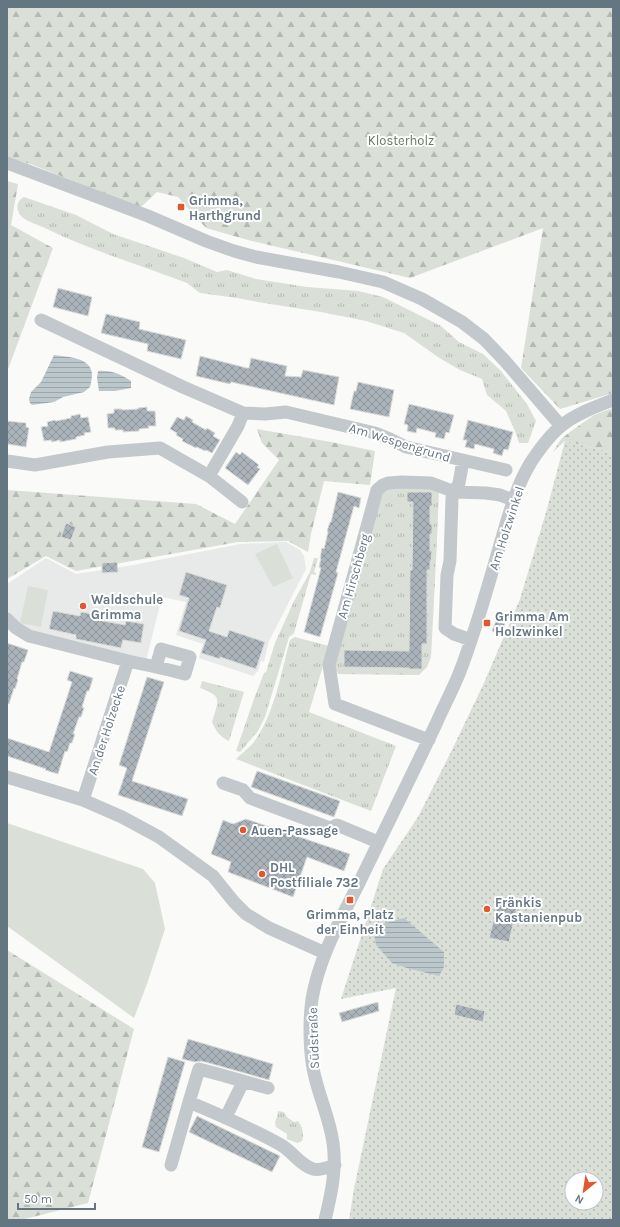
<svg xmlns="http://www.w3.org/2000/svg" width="620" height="1227" viewBox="0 0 620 1227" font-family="Karla,sans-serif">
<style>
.built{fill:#e8e9e9}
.grass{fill:url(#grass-tufts)}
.forest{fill:url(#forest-firs)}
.garden{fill:url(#garden-dots);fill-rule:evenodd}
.pitch{fill:#dadfd7}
.water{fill:url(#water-rules)}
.building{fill:url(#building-cross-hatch);stroke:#dcdcda}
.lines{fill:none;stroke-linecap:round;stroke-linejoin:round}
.minor{stroke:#c3c8cc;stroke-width:13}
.poi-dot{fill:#e4572e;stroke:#fff;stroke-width:1.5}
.labels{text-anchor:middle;stroke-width:4;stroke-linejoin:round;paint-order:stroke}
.park-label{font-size:13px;fill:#687a64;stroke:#fff}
.poi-label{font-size:13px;font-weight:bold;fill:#657683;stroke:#fff;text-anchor:start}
.street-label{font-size:13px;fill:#657683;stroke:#fff}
</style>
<defs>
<pattern id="grass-tufts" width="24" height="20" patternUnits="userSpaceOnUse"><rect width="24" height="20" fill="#dadfd7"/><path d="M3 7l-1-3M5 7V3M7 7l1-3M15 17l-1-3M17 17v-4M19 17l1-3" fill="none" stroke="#b4b9b4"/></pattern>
<pattern id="forest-firs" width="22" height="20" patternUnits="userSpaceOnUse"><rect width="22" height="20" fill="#dadfd7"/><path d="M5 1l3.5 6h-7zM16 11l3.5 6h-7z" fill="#b4b9b4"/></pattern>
<pattern id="garden-dots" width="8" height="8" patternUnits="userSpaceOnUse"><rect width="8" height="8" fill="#dadfd7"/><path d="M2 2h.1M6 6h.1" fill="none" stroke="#b4b9b4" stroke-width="1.8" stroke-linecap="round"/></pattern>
<pattern id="water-rules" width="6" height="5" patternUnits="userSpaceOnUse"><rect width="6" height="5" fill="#bbc7cb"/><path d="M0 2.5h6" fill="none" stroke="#9ca6aa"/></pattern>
<pattern id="building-cross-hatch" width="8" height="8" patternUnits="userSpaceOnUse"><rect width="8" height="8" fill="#aab3b9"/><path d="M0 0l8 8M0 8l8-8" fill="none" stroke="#8e969c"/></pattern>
</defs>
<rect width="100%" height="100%" fill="#fafaf8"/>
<!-- built -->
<path class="built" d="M286,542l14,8 4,6 2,13 -37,72 -5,21 -3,-1 -3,10 -5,5 -54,-18 4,-14 -27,-9 10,-33 -24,-5 -16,64 -108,-25 -31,-22v-30l39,-26 30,16 57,-9 107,-21z"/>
<!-- grass -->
<path class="grass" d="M24,197l52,18 37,19 71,24 33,14 10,-2 29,9 51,8 51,4 25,6 58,29 18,16 24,12 17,16 27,34 9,17 -8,22h-9l-4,-12 -9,-20 -19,-16 -5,-16 -22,-9 -22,-13 -34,-24 -38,-12 -45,-9 -57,-9 -27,-5 -37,-5 -13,-10c-47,-18 -95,-32 -140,-54 -8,-4 -19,-7 -25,-12 -7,-7 -6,-16 2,-20z
M391,485l48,4c-2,56 -5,112 -8,168l-4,10 -8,8 -81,-1 -5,-7 51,-179z
M314,558h4l-4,14 2,1v2l-5,-1 -17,59 -5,4 -24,80 -7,14 -18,21 -4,-1 19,-55 9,-23 2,-1 9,-29 19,-42 16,-29z
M295,637l34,9 -20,66 87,34 -25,65 -135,-52c6,-6 15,-12 20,-20 19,-28 25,-66 34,-99z
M202,681l42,11 -15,49c-9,-4 -13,-10 -17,-19 6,-22 12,-25 -12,-34z
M278,1111l6,1 3,5 7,5 4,-1c5,6 6,13 4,20l-5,2 -10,-4v-5l-11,-7 -1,-5 2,-5z"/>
<!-- forest -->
<path class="forest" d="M7,7h606v386l-53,16 -39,-41 22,-140 -133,50 -162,-38 -42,-12 -28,-31 -21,-5 -17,16 -107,-43 -26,-8z
M7,181l11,3 -7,41 42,23 -46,124z
M613,408v45l-48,-12 -12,11 8,-13 9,-7 24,-17z
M257,429l74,13 44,9 -5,34 -46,-4 -13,53 -3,18 -20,-11 -50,1 -162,29 -30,-15 -39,23v-89l189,14 39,20 44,-64 -17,-17z
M7,950l127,79 -46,174 -67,17h-14z"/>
<!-- garden -->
<path class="garden" d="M565,441l48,12v767h-264l5,-31 42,-201 -55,11 42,-130 35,-52 33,-65 33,-69 36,-84 27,-90zM572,1179h24v24h-24z"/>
<!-- pitch -->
<path class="pitch" d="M277,544l16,34 -20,9 -18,-33z
M28,586l20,4 -7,37 -21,-4z
M7,823l136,46 12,14 10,46 -18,55 -13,34 -127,-92z"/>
<!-- water -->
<path class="water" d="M54,355c13,2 37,2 38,19 0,4 -1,9 -2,13l-6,5 -21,5 -9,5 -22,3 -2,-2 -1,-4 2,-7 10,-10z
M98,371c12,-1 23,3 33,10v7l-16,3h-16l-2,-13z
M404,918l40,34v15l-5,9 -32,-8 -15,-5 -16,-18 -2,-11 8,-10z"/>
<!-- building -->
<path class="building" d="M58,288l34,9 -4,19 -35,-9z
M106,314l34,8 -1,7 47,11 -5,19 -34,-8 1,-7 -47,-11z
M200,356l47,12h2l2,-10 36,8 -2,10 16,1 2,-7 36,7 -5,28 -103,-23 -1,2 -34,-8z
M358,382l36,8 -5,27 -39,-8 4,-18h2z
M409,404l45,11 -5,18 -3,-1 -2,7 -9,-2 1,-4 -19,-5 -1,5 -9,-2 1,-6 -4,-1z
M147,407v4h8l1,15h-8l1,2 -10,1v2l-16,1v-2h-8v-2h-7l-1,-14 7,-1v-4h8v1l16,-1v-1z
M80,414l1,4 7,-1 3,15 -7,1 1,2 -9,2v2l-16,3v-2l-8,2 -1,-2 -7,1 -3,-14 7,-1 -1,-4 8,-2 1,1 15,-3v-2z
M186,416l7,4 -1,2 14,8 1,-2 8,5 -2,3 7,4 -8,13 -6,-3 -1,1 -8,-4 -1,1 -14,-7 1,-2 -7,-4 1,-2 -7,-4 7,-12 7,3z
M468,420l45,12 -5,18 -4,-1 -2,7 -9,-3 1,-4 -19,-5 -1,5 -9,-2 2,-7h-4z
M7,421l19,2v4l3,1 -3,19 -19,-3z
M236,452l4,3 2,-3 17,13 -2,2 3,2 -12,16 -23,-17z
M338,492l23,6 -2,10 -5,-2 -18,66 2,1 -18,64 -16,-5 17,-64 -2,-1 2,-9h-1l2,-10 2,1 4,-17 -1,-1 3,-9h1z
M407,492h25v14h-2v18h2v10h-2v17h2l-1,10h-1v9h-3v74h-5v25h-14l1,-1 -65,-1v-17l65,1 1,-81h2l1,-68h-6z
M66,523l10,4 -5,13 -10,-3z
M117,562l1,10 -16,1v-10z
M186,572l41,13 -7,23 -3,-1 -8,24 18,6 2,-7 36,12 -9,27 -36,-12v2l-19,-6 5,-13 -27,-9 10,-33 -10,-3z
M53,611l27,5 1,-4 18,3 -1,5 27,5 1,-4 18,3 -3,19 -18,-3 -2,8 -45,-9v-4l-27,-6z
M496,621l9,3 -5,11 -8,-4z
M7,643l21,7 -4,12h-2l-5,17 1,1 -3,9 -1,-1 -5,16 -2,-1z
M70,671l23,7 -4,13h-2l-5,16 2,1 -3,9h-2l-6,17h2l-3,9h-2l-3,9 -2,-1 -7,23 -13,-4 1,-1 -39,-13v-18l42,14 23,-70 -5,-2z
M147,677l17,5 -32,99 56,18 -6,17 -64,-21 9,-27 -8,-3z
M257,771l83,30 -6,16 -83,-30z
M246,819l104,35 -6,17 -37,-14 -14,40 -65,-25 3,-10 -20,-8 12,-34 10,4z
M498,903l19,4 -8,35 -20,-4z
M378,1002l1,9 -37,11 -3,-9z
M456,1004l29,7 -2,11 -29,-7z
M188,1039l85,25 -4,16 -60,-17 -8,-2 -6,1 -13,-3z
M168,1057l17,5 -26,90 -17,-5z
M197,1116l83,40 -8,16 -83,-40z"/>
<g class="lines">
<!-- minor -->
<path class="minor" d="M7,163l141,53 58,25 28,10 22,6 83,15 44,10 39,17 40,23 22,17 21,22 56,65
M41,320l142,67 60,26 22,1 21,-2 89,21 15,6 16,8 100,23
M7,461l28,4 73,-13 52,-4 49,28 29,-50 5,-13
M463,461l-4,22 -7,15 -2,63 -3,14 -2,53 9,6 17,6
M209,476l33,26
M7,619l9,9 13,8 99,25c19,4 38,8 57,13l5,-17 -29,-8 -5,18
M429,740l-94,-36 -6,-39 48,-175 6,-5 5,-2 14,-1 29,1 24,9 31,1 14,2 13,5
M7,777l76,23 39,17 37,20 54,39 21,26 12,12 10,6 13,8 56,25
M223,783l20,7 7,8 80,30 7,-3 41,17
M83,800l45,-139
M189,1102l10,-33c24,6 46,13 69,19
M226,1117l17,-35
M171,1165l18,-63c31,13 62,26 92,43 12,7 19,20 32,24 7,2 15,-2 22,-4
M325,1220c6,-25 12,-51 8,-77 -3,-23 -13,-44 -18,-66 -6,-21 -6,-56 -3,-78 7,-42 29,-80 48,-118 25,-52 51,-104 76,-157 7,-16 16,-33 23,-50 16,-41 28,-84 40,-126 9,-30 16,-60 32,-86 8,-12 18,-26 29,-35 13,-12 37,-21 53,-27"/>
</g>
<!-- markers -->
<g class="poi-dot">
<rect x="177" y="203" width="8" height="8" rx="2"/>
<circle cx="83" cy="606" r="4"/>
<rect x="483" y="619" width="8" height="8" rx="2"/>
<circle cx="243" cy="830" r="4"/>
<circle cx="262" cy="874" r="4"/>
<rect x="346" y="896" width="8" height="8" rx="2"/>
<circle cx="487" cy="909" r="4"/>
</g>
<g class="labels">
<!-- park labels -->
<g class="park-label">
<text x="401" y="145">Klosterholz</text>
</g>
<!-- poi labels -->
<g class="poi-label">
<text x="189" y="205">Grimma,<tspan x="189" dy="15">Harthgrund</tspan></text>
<text x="91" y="604">Waldschule<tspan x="91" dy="15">Grimma</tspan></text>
<text x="495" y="621">Grimma Am<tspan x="495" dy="15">Holzwinkel</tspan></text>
<text x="251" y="835">Auen-Passage</text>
<text x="270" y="872">DHL<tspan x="270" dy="15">Postfiliale 732</tspan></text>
<text x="495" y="907">Fränkis<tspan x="495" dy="15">Kastanienpub</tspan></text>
<text x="350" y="919" text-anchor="middle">Grimma, Platz<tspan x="350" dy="15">der Einheit</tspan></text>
</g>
<!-- street labels -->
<g class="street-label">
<text transform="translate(400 442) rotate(17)" y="5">Am Wespengrund</text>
<text transform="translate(506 528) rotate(-72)" y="5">Am Holzwinkel</text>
<text transform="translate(353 576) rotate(-74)" y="5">Am Hirschberg</text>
<text transform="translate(106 730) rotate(-72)" y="5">An der Holzecke</text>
<text transform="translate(313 1038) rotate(-92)" y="5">Südstraße</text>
</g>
</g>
<!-- border -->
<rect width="620" height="1227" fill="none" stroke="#657683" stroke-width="16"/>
<!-- north arrow -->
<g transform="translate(584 1191) rotate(210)"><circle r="19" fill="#ffffff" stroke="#c1c8cd"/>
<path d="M0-3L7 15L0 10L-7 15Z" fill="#e4572e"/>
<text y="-6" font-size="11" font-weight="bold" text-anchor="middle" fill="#657683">N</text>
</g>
<!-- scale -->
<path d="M18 1203v6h77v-6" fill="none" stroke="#657683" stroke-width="2"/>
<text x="24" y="1203" font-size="12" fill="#657683" stroke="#ffffff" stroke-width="3" paint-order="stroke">50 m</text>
</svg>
